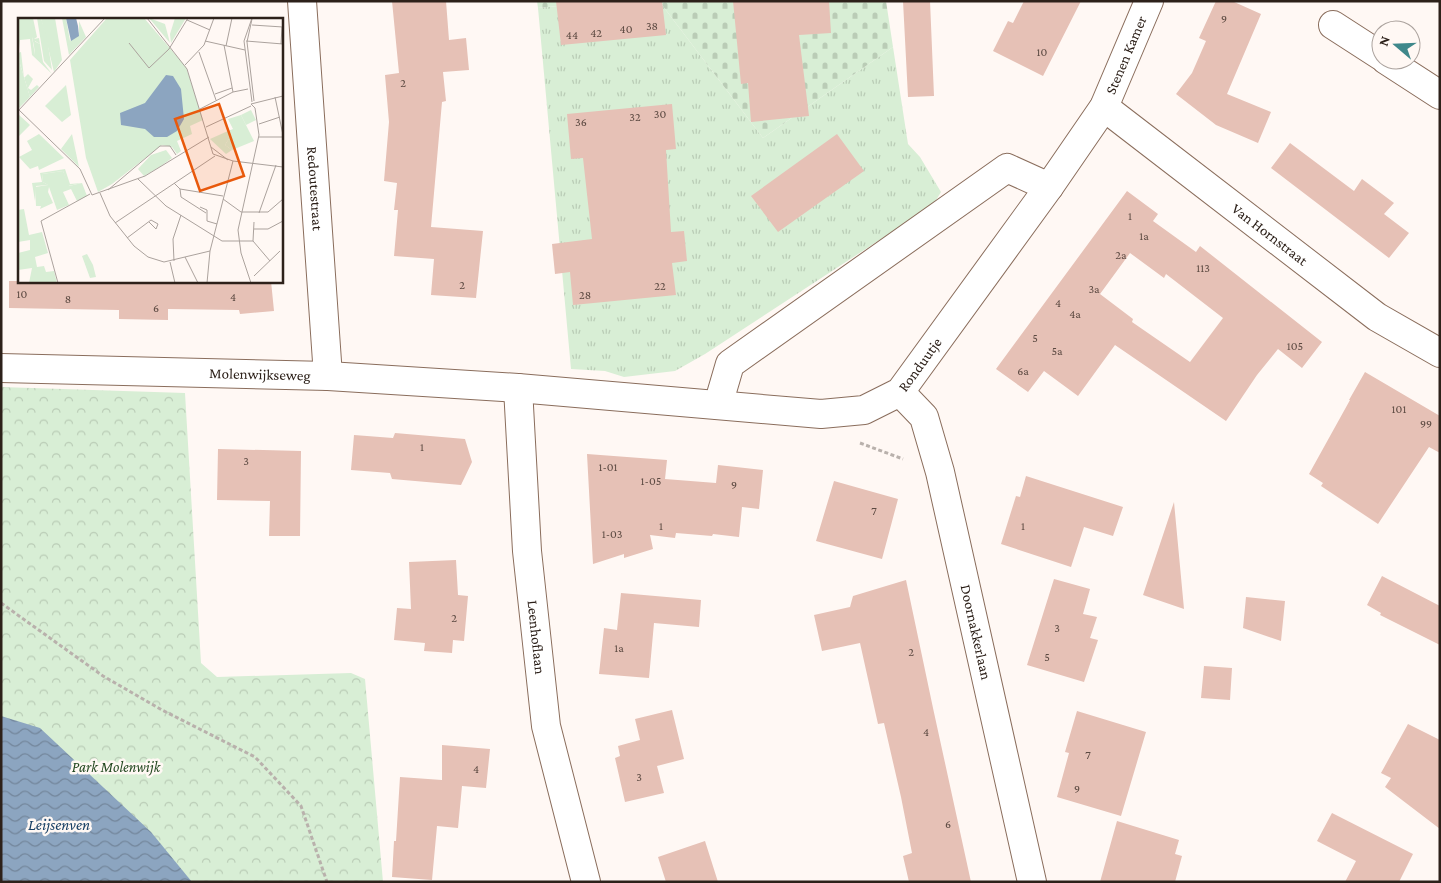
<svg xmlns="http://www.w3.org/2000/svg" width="1441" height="883" viewBox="0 0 1441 883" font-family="'Crimson Pro',serif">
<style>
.grass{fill:url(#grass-tufts)}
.forest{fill:url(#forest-crowns)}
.cemetery{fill:url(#cemetery-stones)}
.water{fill:url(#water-waves)}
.building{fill:#e6c1b6;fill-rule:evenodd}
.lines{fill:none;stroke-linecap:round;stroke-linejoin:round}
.minor-casing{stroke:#8a6d5c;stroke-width:30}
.path{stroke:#b9b1ac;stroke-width:3;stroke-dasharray:4 2.5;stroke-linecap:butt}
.minor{stroke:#fff;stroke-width:28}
.labels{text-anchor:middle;stroke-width:5;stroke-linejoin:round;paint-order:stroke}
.number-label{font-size:12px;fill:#5b4941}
.street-label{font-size:15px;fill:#2d211a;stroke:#fff8f4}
.park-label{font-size:15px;font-style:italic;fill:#234820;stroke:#fff8f4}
.water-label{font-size:16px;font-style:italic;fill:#183f64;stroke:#fff8f4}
.inset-road{fill:none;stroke:#aba29d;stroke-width:1}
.view{fill:#e8590c;fill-opacity:0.15;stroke:#e8590c;stroke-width:2.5}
.inset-edge{fill:none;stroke:#2d211a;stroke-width:2.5}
</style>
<defs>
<pattern id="grass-tufts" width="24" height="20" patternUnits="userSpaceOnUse" patternTransform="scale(1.25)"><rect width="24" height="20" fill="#d8eed5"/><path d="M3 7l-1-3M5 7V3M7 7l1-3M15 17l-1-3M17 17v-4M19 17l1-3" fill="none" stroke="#baccb6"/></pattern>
<pattern id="forest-crowns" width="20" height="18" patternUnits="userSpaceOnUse" patternTransform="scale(1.25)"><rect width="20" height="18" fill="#d8eed5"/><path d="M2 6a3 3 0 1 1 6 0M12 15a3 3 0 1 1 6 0" fill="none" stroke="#baccb6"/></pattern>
<pattern id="cemetery-stones" width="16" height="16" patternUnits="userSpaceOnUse" patternTransform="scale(1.25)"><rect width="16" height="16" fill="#d8eed5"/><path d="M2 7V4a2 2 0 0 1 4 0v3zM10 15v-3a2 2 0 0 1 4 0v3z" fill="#baccb6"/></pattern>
<pattern id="water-waves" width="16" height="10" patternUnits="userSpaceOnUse" patternTransform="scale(1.25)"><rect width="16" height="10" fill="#8ca5c0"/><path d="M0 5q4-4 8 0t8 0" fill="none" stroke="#73869b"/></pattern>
</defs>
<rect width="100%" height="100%" fill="#fff8f4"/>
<!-- grass -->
<path class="grass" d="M606,1h53l104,137 130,-91 15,97 12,13 21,35 -8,13 -228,149 -30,17 -51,6 -19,-6 -34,-2 -33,-361z"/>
<!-- forest -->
<path class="forest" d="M1,387l184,6 16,270 16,14 134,-4 14,6 18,203h-382z"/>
<!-- cemetery -->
<path class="cemetery" d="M537,1h69l-68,7z
M659,1h227l7,46 -130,91z"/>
<!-- water -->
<path class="water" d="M1,716l39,12 111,104 41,50h-191z"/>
<!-- building -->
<path class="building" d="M392,1h54l3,39 17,-2 3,32 -26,2 3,29 -4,1 -11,125 52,4 -7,67 -45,-3 3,-36 -40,-3 4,-46h-4l3,-27 -13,-2 5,-59 -4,-47 14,-2z
M556,1h106l4,34 -105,10z
M733,1h96l2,32 -32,2 10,81 -58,6 -3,-39 -7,1z
M903,1h27l4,95 -26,1z
M1024,1h57l-38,75 -50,-25 15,-30 5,2z
M1216,1h16l29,13 -34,80 44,18 -13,31 -42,-18 -40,-31 16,-21 14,-32 -7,-3z
M672,104l4,45 -10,1 5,82 13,-1 3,30 -15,2 4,32 -103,10 -3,-33 -15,2 -3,-30 40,-5 -9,-81 -12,1 -4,-45z
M837,134l27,37 -86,61 -27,-36z
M1290,143l64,48 8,-12 32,24 -10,11 25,19 -20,25 -118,-90z
M1127,191l31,23 -5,7 43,31 4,-6 122,96 -20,26 -24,-19 -21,26 -31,46 -111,-76 -37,51 -34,-25 -16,21 -32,-23zM1130,253l34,25 2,-4 57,44 -33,44 -58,-40 1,-3 -33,-25z
M9,281h262l3,30 -34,3 -1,-4 -71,-1v11l-49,-1v-9l-110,-2z
M1365,372l75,44v37l-11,-6 -51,77 -57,-38 2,-3 -14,-9 41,-74h-1z
M395,433l70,6 7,23 -11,23 -69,-6 -2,-6 -39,-3 3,-35 39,3z
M218,449l83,2 -1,85h-31l1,-35 -53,-1z
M587,454l80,6 -2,19 51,4 2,-18 45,5 -4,39 -17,-2 -3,30 -26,-3 -1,2 -36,-3 -1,5 -25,-3 3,14 -29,9v-4l-31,10z
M1026,476l97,31 -10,29 -29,-9 -13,40 -70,-23 15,-48 4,1z
M834,481l64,18 -16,60 -66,-18z
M1174,502l10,107 -41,-14z
M456,560l2,35 10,1 -4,45 -11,-1 -1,13 -28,-2 1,-8 -31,-3 3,-32 14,1 -2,-47z
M1382,576l58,30v39l-60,-30 1,-2 -14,-8z
M1054,579l36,10 -7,25 14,3 -7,21 8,2 -14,42 -57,-17z
M906,580l27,128 38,174h-62l-6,-26 9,-3 -11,-56 -17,-74 -6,1 -18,-81 -38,8 -8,-36 36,-8 3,-11z
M621,593l80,7 -2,27 -45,-4 -5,55 -50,-4 5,-46 13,2z
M1246,597l39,4 -4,40 -38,-13z
M1204,666l28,2 -2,32 -29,-2z
M672,710l12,49 -27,7 7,27 -39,9 -10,-44 5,-2 -2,-10 22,-6 -5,-21z
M1077,711l69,21 -25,84 -64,-19 12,-44 -4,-1z
M1408,724l32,16v89l-55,-42 6,-9 -10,-5z
M442,745l48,4 -4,39 -24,-2 -4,42 -21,-2 -5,54 -40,-3 2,-36h2l4,-64 42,3z
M1332,813l81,41 -14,28h-54l11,-21 -39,-20z
M1117,821l62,19 -4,14 7,2 -7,26h-75z
M705,841l13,41h-52l-8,-25z"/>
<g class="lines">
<defs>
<g id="minor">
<path id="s1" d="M302,1l26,375"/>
<path d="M1333,25l48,31"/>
<path d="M1386,60l54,35"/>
<path id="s2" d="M1104,107l273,210 63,36"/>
<path id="s3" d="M1,368l327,8 190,12 303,26 43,-4 36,-18 149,-205 55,-80 45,-106"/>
<path id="s4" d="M518,388l9,163 19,175 40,156"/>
<path id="s5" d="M900,392l24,25 16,55 92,410"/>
<path d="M718,405l12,-41 277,-196 42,19"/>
</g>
</defs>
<!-- minor casing -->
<use href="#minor" class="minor-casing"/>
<!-- path -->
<path class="path" d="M860,443l43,16
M1,603l102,73 59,34 93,47 46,49 26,76"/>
<!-- minor -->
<use href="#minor" class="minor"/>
</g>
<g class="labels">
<!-- number labels -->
<g class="number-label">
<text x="1224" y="23">9</text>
<text x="652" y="30">38</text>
<text x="626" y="33">40</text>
<text x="596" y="37">42</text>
<text x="572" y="39">44</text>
<text x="1042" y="56">10</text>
<text x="403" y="87">2</text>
<text x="660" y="118">30</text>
<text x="635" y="121">32</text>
<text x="581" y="126">36</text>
<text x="1130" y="220">1</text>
<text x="1144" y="240">1a</text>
<text x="1121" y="259">2a</text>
<text x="1203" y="272">113</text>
<text x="462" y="289">2</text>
<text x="660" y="290">22</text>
<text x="1094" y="293">3a</text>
<text x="22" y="298">10</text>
<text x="585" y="299">28</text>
<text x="233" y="301">4</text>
<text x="68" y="303">8</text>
<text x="1058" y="307">4</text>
<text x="156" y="312">6</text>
<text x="1075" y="318">4a</text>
<text x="1035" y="342">5</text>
<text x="1295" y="350">105</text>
<text x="1057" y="355">5a</text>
<text x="1023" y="375">6a</text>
<text x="1399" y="413">101</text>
<text x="1426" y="428">99</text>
<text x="422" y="451">1</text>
<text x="246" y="465">3</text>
<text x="608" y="471">1-01</text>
<text x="651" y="485">1-05</text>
<text x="734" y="489">9</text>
<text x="874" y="515">7</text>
<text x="661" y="530">1</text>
<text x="1023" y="530">1</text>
<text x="612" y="538">1-03</text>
<text x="454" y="622">2</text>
<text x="1057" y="632">3</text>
<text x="619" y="652">1a</text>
<text x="911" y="656">2</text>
<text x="1047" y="661">5</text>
<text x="926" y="736">4</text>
<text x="1088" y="759">7</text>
<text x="476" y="773">4</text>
<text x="639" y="781">3</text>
<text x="1077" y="793">9</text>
<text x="948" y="828">6</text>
</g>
<!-- street labels -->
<g class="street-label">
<text dy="5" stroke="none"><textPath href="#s3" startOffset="1312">Stenen Kamer</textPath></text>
<text dy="5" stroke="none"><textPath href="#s1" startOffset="188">Redoutestraat</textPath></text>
<text dy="5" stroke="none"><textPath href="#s2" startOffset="209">Van Hornstraat</textPath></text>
<text dy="5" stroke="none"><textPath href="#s3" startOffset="939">Ronduutje</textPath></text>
<text dy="5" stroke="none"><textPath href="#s3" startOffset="259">Molenwijkseweg</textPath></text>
<text dy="5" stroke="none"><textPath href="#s5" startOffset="256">Doornakkerlaan</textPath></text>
<text dy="5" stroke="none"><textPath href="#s4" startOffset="250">Leenhoflaan</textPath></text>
</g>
<!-- park labels -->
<g class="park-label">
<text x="116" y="772">Park Molenwijk</text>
</g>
<!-- water labels -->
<g class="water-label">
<text x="59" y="830">Leijsenven</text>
</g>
</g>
<!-- overview -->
<g transform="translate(18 18)">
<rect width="265" height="265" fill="#fff8f4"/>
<path d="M0,0h15l4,19 -3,2 5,-1 1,6 -5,-3 1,14 -4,-18h-14zM23,0h14l7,42 -8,12zM0,23l2,23 10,33 -11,11zM48,67l5,30 -9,7 -17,-16zM233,92l5,10 -10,5 -5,-10 -6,3zM0,96l12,11 -12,12zM210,113l2,6 -5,8 7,5 -6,4 -16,-15zM21,116l25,24 -25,12 -1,-4 -8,3 -11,-12 13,-7 -5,-9zM54,116l7,33 -18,-18zM148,132l6,8 -11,8 -17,10 -6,-7 13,-14zM45,153l6,15 13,-3 5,13 -10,5 -6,-12 -8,3 6,13 -12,5 -8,-23 -1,5 5,11 -13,6 1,-3h-5l-1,-19 13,-2 -5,-3 -1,-8zM6,191l5,26 13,-3 6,21 -13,4 2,10 7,-1 2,6 8,-1 3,12h-28l3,-15 -14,2v-17l12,-3v-10l-12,2v-32zM69,236l6,11 3,12 -6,1 -8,-22z" fill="#d8eed5"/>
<path d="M19,0h4l6,20 5,32 -8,-9zM44,0h4l4,23 9,-9v-11l7,16 -17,18zM89,0h37l42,49 17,53 -13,6 2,8 -15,7 4,10 -4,3 -5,-7 -10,-2 -50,39 -14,8 -12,-34 -16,-98zM131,0l16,6 5,19zM157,0h11l-15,25 -1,-9zM0,19h14l3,18 -1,-14 6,3 3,18 9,12 -20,-19 -2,-16 -10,1 -1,9zM3,34l3,26 4,-4 5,5 -5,9 3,2 6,-5 2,2 -9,10 -10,-33 -2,-11zM47,151l5,15 12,-1 -14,3 -5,-15 -21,3 1,8 5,3 -12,1 -1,15 -3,-18 10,-1 -2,-9z" fill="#d8eed5"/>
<path d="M223,97l13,26 -22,9 -7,-5 5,-8 -2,-6 5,-2 -5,-10z" fill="#d8eed5"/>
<path d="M108,0l18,3 -18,16 -9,-11zM130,7l9,11 -18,16 -9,-10zM113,42l10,10 -17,17 -10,-10zM103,113l20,17 -12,13 -19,-16zM84,132l20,18 -12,13 -19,-18z" fill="#d8eed5"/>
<path d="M48,0h10l2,8 1,10 -8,5zM148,57l7,1 8,13 3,30 -7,12 -10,6h-13l-9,-8 -24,-4 -1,-12 25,-10z" fill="#8ca5c0"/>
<path class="inset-road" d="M129,0l40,51 26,85 20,7 50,6M234,0l-8,23 8,61M234,1l-5,23 7,59M169,2l23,10M234,7l31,2M187,23l40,9M228,23l37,3M111,25l20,25 20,-19 19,-31M263,26l1,-17M206,27l9,47M208,28l6,-28M181,34l17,48M167,47l19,-20 10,-27M197,76l17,-6M257,79l8,38M0,91l62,60 12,26 53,-19 64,-39M182,91l33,-17 15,-3M0,93l87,-93M241,106l21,-7M188,109l45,-21M241,119h24M193,129l17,13M120,161l28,27 56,35h31l17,20M156,165l6,6 43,7M162,171l1,8 25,16M90,172l52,-44h10l6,9M82,175l10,23 24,30 14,11 16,5 46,-11M205,181l18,13M182,189l7,3v11l10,3M223,194h27l15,-13M241,195l17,-48M97,205l100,-67M236,211h14l15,-8M109,220l24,-18 7,4 -2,5 -7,-7M235,223l1,-19M167,239l13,26M156,243l-1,-22 8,-24M152,244l5,21M236,258l26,-25M40,265l-17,-62 49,-27M189,265l3,-32 23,-90M233,265l-10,-30 -3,-23 21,-95 -4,-27 -4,-4 32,-8"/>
<path class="view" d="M201,86l25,72 -44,15 -25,-72z"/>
<rect width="265" height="265" class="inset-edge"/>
</g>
<!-- border -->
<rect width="1441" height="883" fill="none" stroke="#2d211a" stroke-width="5"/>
<!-- north arrow -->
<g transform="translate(1396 45) rotate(289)"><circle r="24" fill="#fff8f4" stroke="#aba29d"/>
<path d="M0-4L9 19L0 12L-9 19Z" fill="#3f888b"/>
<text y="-8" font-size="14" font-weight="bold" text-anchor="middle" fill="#2d211a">N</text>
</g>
</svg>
